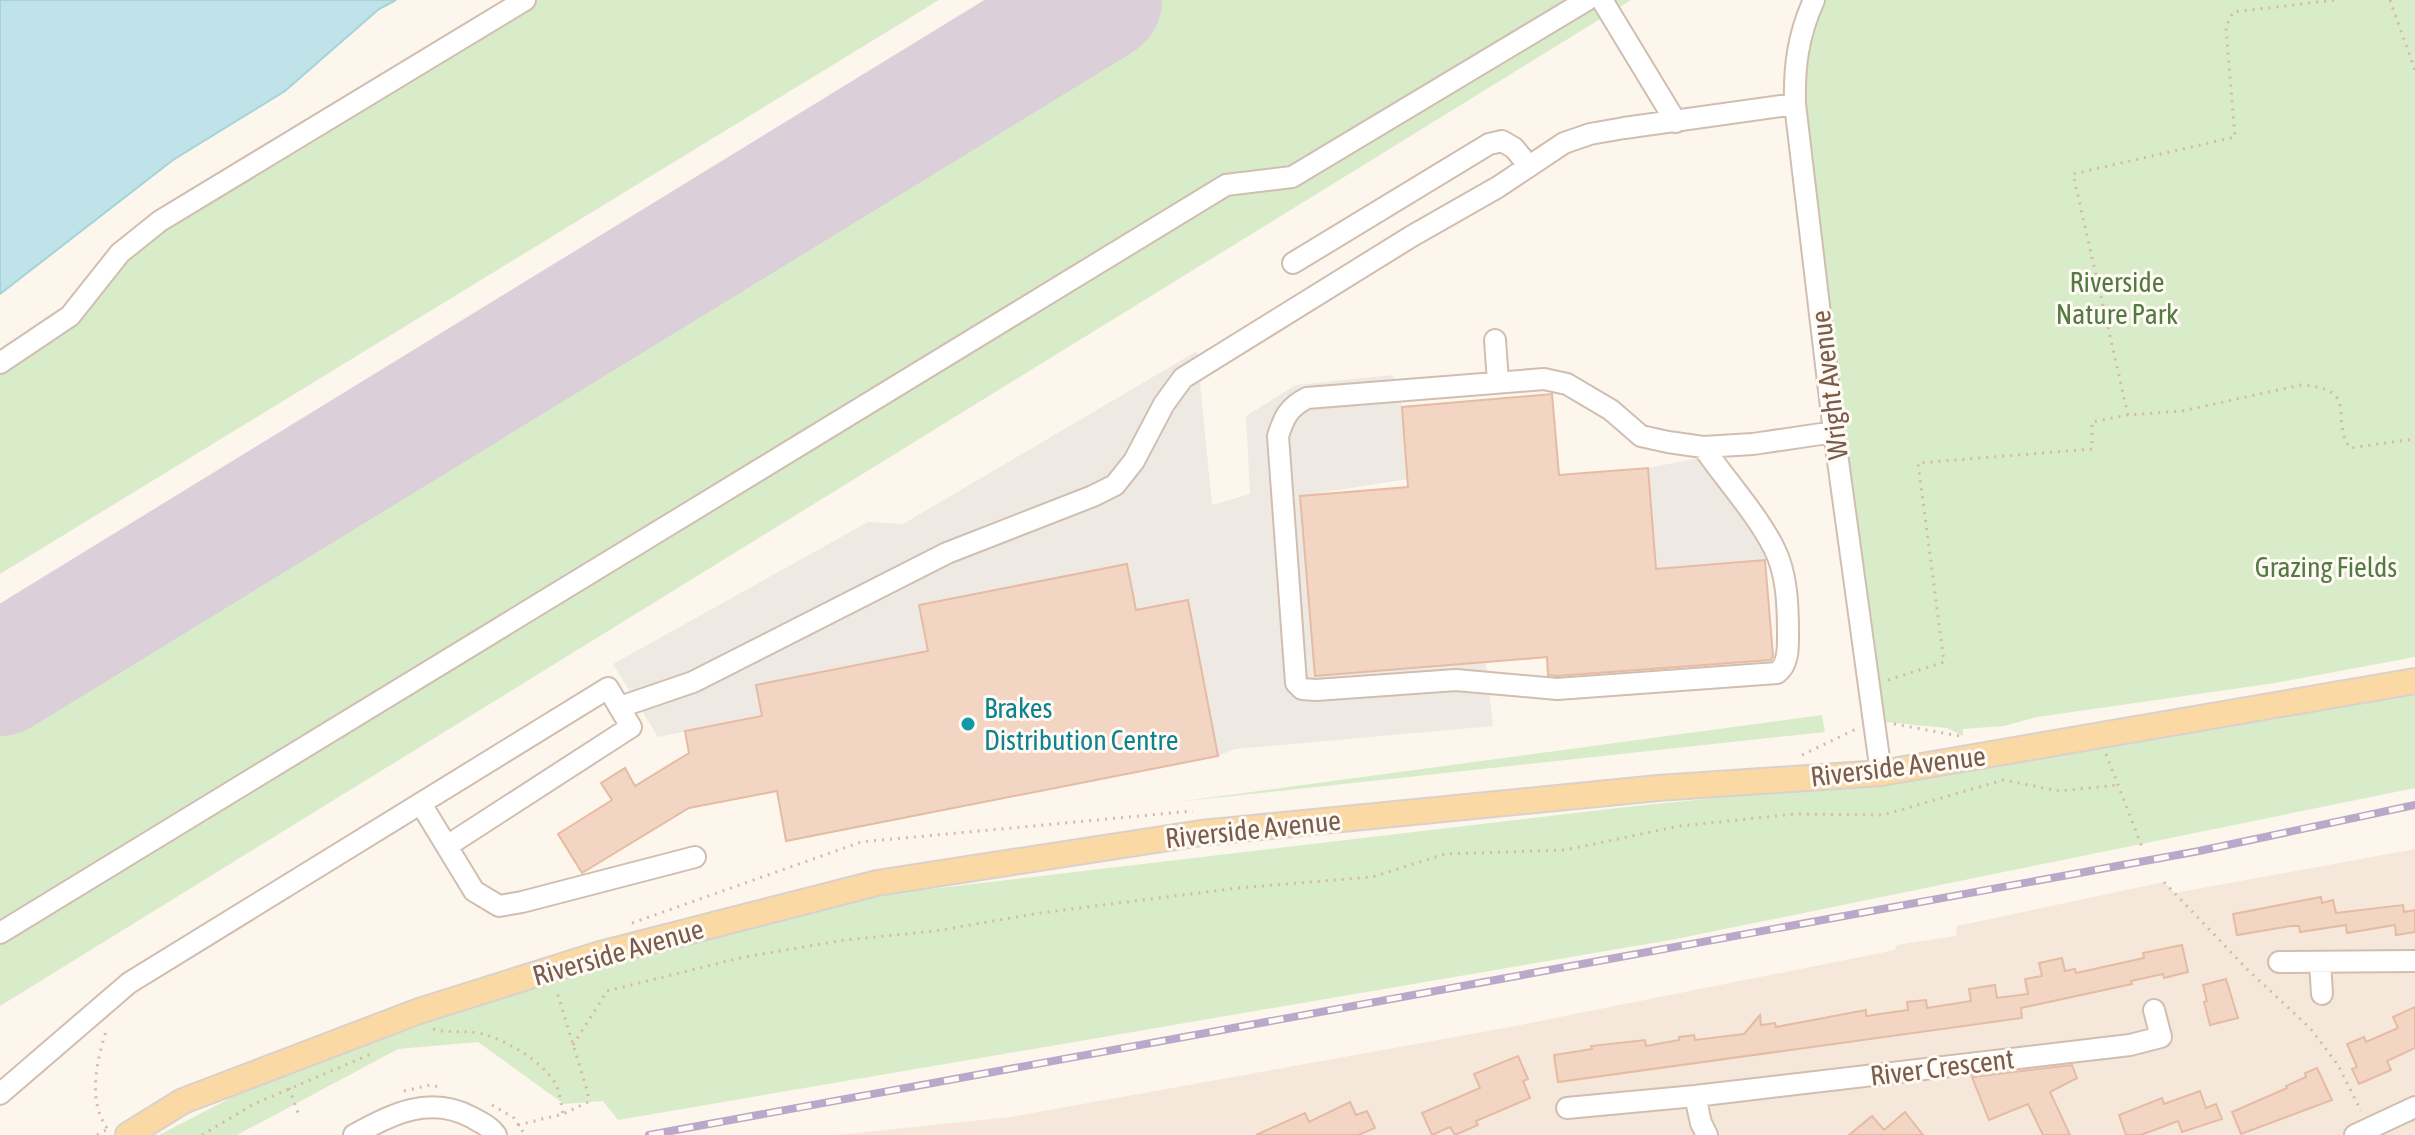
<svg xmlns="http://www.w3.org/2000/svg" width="2415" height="1135" viewBox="0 0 2415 1135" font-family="'Asap Condensed',sans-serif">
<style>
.residential{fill:#f5e8da}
.industrial{fill:#efe9e4}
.green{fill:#d8ecc9}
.water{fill:#bfe3e8;stroke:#a5d3da;stroke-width:2}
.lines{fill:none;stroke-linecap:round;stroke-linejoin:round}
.runway{stroke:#dbcfda;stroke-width:122}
.building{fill:#f3d5c3;stroke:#e6bba3;stroke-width:2}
.minor-casing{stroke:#d1beb0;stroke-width:24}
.major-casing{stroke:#dad1cd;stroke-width:28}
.path{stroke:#d9b8a5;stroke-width:3;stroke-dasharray:2 6;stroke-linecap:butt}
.minor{stroke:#fff;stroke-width:20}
.major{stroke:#fbd9a5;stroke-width:24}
.rail-casing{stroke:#b9a8c9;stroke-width:8}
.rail{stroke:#fffaf3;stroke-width:5;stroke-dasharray:15;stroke-linecap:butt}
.culture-dot{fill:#0f9aa8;stroke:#fffaf3;stroke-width:3}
.labels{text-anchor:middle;stroke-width:6;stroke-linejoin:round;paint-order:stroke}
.park-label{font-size:28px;fill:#537a41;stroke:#fffaf3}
.street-label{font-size:28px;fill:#7a5c4d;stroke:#fffaf3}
.culture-label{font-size:28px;fill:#0d838f;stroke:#fffaf3;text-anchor:start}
</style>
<rect width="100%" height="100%" fill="#fdf6ec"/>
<!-- residential -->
<path class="residential" d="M2415,849v286h-1578l173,-18 495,-89 390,-78 1,-5 60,-9 1,-10 207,-44 11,11z"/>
<!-- industrial -->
<path class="industrial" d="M1197,351l15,154 38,-11 -4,-78 50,-31 97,-10 9,32 6,72 -108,17 15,179 171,-13 7,64 -258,23 -17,7 -30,-155 -432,84 6,31 -104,21 -45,-73 255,-142 35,2z
M1709,456l47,65 10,39 -110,9 -8,-101z"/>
<!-- green -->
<path class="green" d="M534,0h405l-939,574v-202l162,-147z
M1102,0h529l-1631,1006v-335l515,-312 32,8 14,-4 50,-32 15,-38 341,-210 37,9 67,-42 -10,-18 3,-7z
M1814,0h601v657l-140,26 -238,34 -33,9 -41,3v7l-16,-8 -73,-7 -79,-617z
M2415,692v96l-739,151 -1058,181 -15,-19 -39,3 -86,-62 -80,7 -161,86h-78l116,-60 128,-49 261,-78 207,-52 764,-90 234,-23 401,-63z
M1822,715l3,17 -648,70z"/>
<!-- water -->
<path class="water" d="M0,0h396l-17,9 -94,82 -112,69 -173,134z"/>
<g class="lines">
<!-- runway -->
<path class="runway" d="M0,675l1101,-675"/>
</g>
<!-- building -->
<path class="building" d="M1552,394l7,81 89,-7 8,101 109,-9 8,96 -2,4 -214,16 -9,-1 -1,-18 -232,19 -15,-180 108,-9 -6,-80z
M1127,564l9,46 52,-10 30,156 -432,85 -9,-50 -88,17 -107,65 -24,-39 54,-34 -11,-17 24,-15 10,18 54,-33 -4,-22 77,-15 -6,-31 172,-34 -9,-46z
M2321,897l1,6 11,-3 3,13 67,-8 1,7 11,-2v22l-19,3 -1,-10 -48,8 -1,-8 -46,7 -1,-6h-8l-54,9 -4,-21z
M2182,945l6,27 -24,6 -1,-4 -32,7 1,3 -111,24 1,10 -464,64 -4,-27 38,-6 -1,-3 54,-6 1,6 33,-6v-3l15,-2 1,5 49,-6 16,-19 1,10 14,-2 1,4 90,-17v6l42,-6 -1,-8 19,-2 1,8 44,-7 -2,-12 26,-4 2,13 31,-4 -3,-15 17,-3 -3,-13 23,-5 3,13 10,-2 1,4 68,-15 -1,-5z
M2226,979l12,39 -28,7 -6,-23 3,-1 -4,-16z
M2415,1007v41l-28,13 4,9 -32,14 -7,-15 5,-2 -10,-23 17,-7 2,5 32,-14 -5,-11z
M1518,1056l10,23 -5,2 7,17 -54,23 2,4 -23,10 -5,-8 -18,8 -10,-22 58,-25 -6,-14z
M2072,1065l5,13 -27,14 20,43h-27l-15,-31 -39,16 -17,-43z
M2317,1068l15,32 -91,34 -9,-22 55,-24 -1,-2 20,-9 -1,-4z
M2200,1091l6,17 10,-4 6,15 -40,13 -4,-11 -37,14h-15l-7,-20 43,-17 2,6z
M1350,1102l6,13 11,-4 8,17 -17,7h-102l49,-22 4,9z
M1905,1112l18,23h-74l23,-19 12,14z"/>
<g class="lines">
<defs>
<path id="minor" d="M1602,0l74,122
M1814,0c-16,35 -20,67 -19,104l39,328 47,341
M1293,263l196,-119 13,-3 12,7 14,17
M1495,340l3,42
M0,363l70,-47 50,-63 40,-32 365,-221
M1703,447c22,32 54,67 71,101 13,25 14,58 14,85 0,14 1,31 -11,40l-220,16 -101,-9 -140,10 -14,-1 -6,-6 -18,-247c6,-19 11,-29 29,-38l237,-19 23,5 44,26 30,26 27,6 35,5 50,-3 81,-12
M620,707l73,-25 254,-129 146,-57 22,-11 19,-24 30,-57 19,-26 229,-142 86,-49 66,-44 26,-9 34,-6 171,-24
M421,804l53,87 25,15 23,-4 173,-45
M0,933l1226,-748 66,-8 295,-177
M2279,962l136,-1
M2320,962l2,32
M0,1094l129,-111 479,-295 23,39 -184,119
M1695,1096l6,27 6,12
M1567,1108l128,-12 435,-51 31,-8 -7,-27
M354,1135c37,-21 76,-40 117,-18 9,5 19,9 25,18
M2355,1135l60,-28"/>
<path id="major" d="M128,1135l55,-34 236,-90 181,-57 277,-71 324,-50 457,-45 223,-15 534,-92"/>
</defs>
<!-- minor casing -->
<use href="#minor" class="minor-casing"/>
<!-- major casing -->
<use href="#major" class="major-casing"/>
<!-- path -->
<path class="path" d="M2390,0l25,70
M2128,415l-55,-241 162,-37 -9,-110 7,-15 103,-12
M1888,680l56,-18 -26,-199 174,-14v-27l36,-7 54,-4 119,-26c60,4 28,32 49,63l65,-9
M1894,724l71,13
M2106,754l36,93
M1802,755l54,-26
M2164,882l84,88 62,58 28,37 23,46
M632,923l229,-81 332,-31
M433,1029c13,4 23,2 37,3 26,1 72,28 85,51 5,8 6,22 8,31
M573,1045l34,-54 137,-34 101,-17 90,-9 105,-18 197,-25 135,-11 73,-23 120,-4 115,-24 115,-12 88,1 120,-35 56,11 59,-6
M289,1088l11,30
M404,1091l26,-6 9,2
M492,1105l22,13 11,17
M518,1125l45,-11 25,-12v-9l-32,-104
M107,1128c-20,-29 -10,-68 0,-100
M97,1135l11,-6
M202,1135l52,-31 117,-50"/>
<!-- minor -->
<use href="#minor" class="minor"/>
<!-- major -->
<use href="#major" class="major"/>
<defs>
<path id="rail" d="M649,1135l1550,-284 216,-46"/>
</defs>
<!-- rail casing -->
<use href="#rail" class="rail-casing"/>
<!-- rail -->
<use href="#rail" class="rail"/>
</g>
<!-- markers -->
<circle class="culture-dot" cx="968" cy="724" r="8"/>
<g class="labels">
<!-- park labels -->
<g class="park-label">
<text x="2117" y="292">Riverside<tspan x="2117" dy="32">Nature Park</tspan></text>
<text x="2326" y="577">Grazing Fields</text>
</g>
<!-- street labels -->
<g class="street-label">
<text transform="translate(1829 385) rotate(-97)" y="10">Wright Avenue</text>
<text transform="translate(1898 766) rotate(-7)" y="10">Riverside Avenue</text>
<text transform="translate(1253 829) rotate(-6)" y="10">Riverside Avenue</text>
<text transform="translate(618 952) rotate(-16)" y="10">Riverside Avenue</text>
<text transform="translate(1942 1067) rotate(-7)" y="10">River Crescent</text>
</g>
<!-- culture labels -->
<g class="culture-label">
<text x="984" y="718">Brakes<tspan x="984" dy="32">Distribution Centre</tspan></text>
</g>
</g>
</svg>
